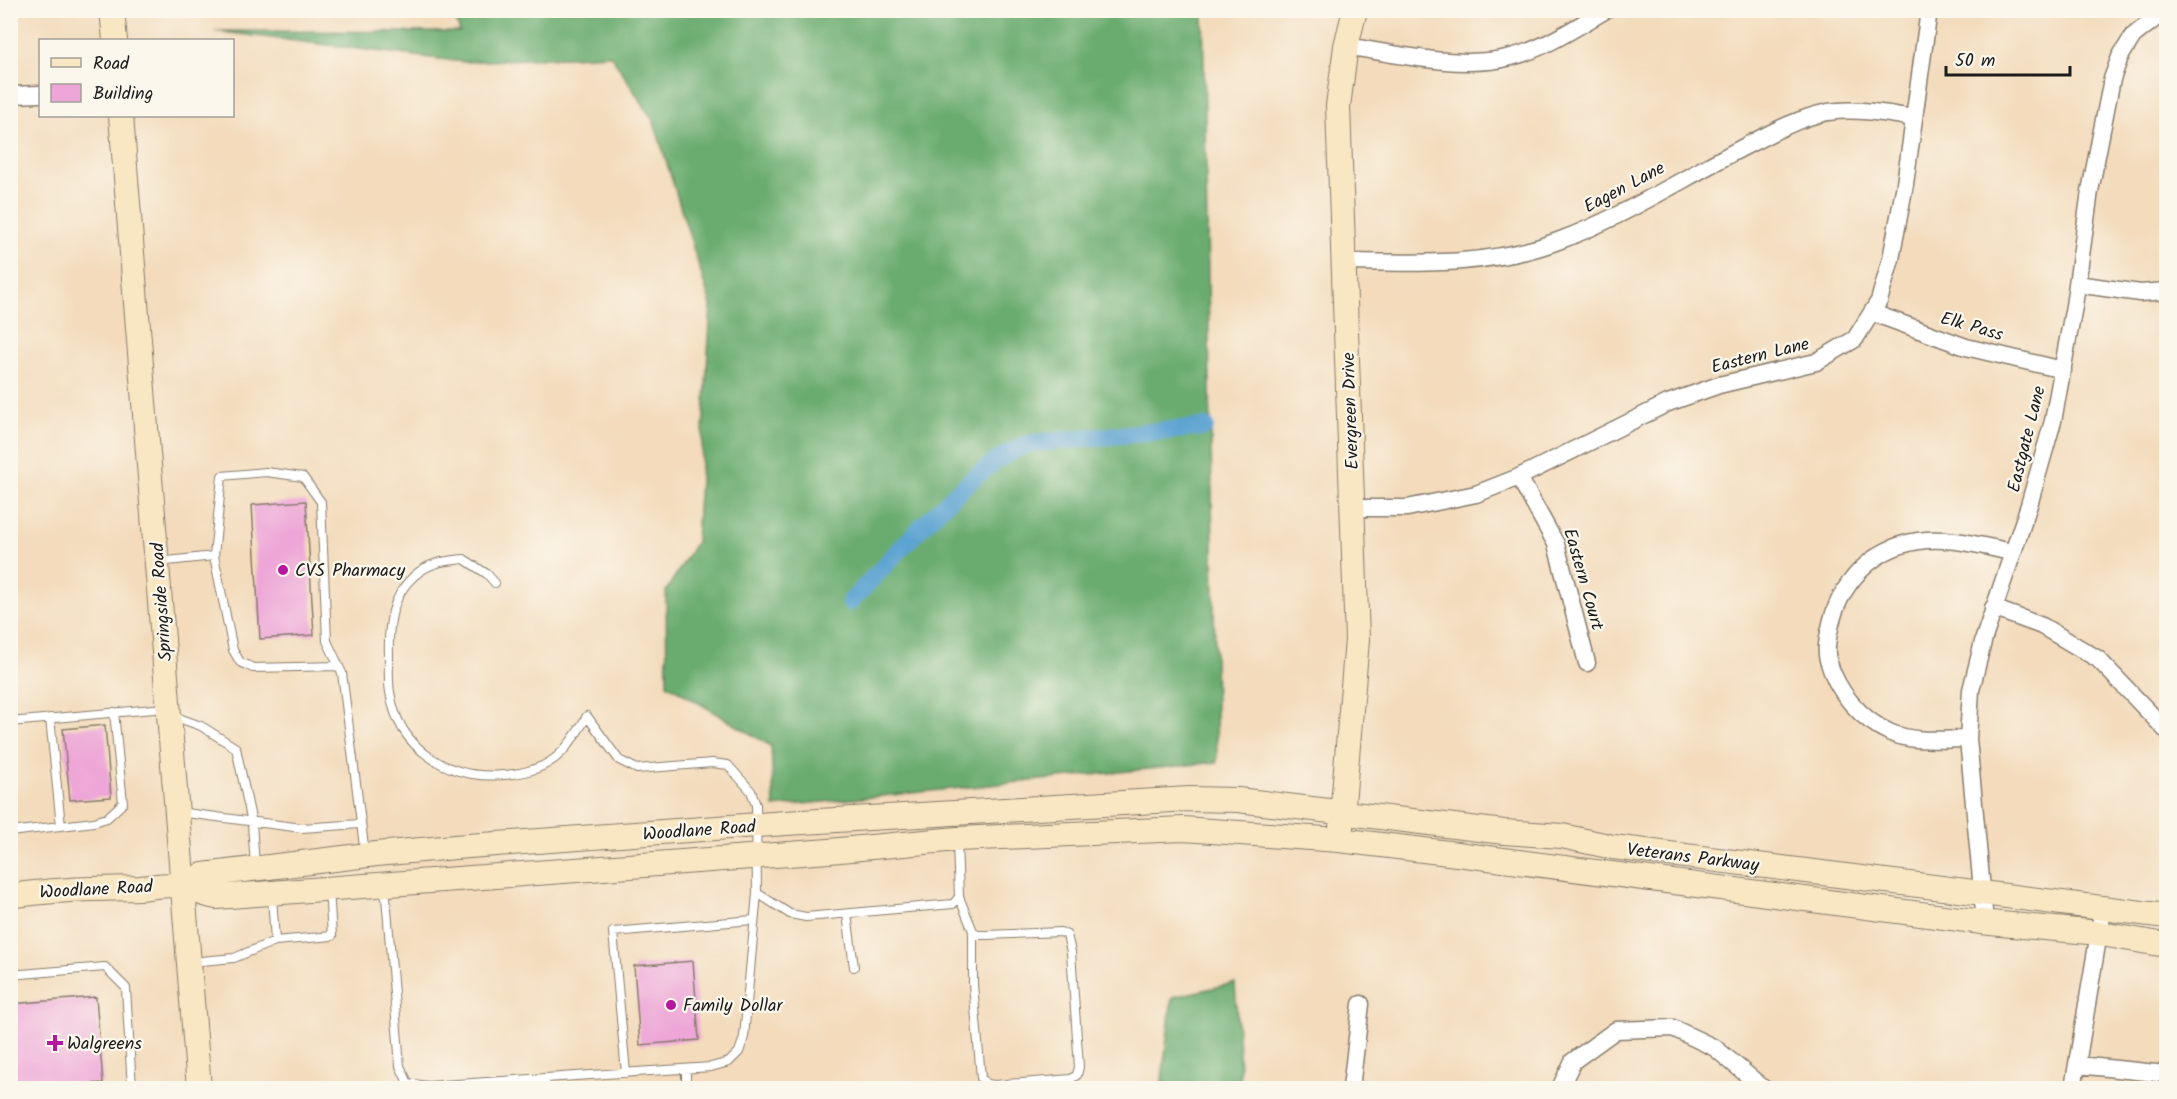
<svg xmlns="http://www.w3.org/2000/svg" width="2177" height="1099" viewBox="0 0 2177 1099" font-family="Kalam,sans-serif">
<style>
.forest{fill:#6aac70;stroke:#436446;stroke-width:1.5}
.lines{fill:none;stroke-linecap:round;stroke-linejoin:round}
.canal{stroke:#5ba3d1;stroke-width:18}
.building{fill:#eda6d7}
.lane-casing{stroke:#887c6c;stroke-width:10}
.street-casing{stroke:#887c6c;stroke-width:19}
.secondary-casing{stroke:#887c6c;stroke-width:26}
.lane{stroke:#fff;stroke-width:8}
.street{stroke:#fff;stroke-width:16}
.secondary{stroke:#f9e7c3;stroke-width:24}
.poi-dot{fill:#b5179e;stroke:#fbf7ec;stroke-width:2}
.labels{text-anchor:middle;stroke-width:4.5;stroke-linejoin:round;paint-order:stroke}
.street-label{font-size:18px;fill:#1c1c1c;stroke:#fbf7ec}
.poi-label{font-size:18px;fill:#1c1c1c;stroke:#fbf7ec;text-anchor:start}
</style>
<rect width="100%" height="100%" fill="#fbf7ec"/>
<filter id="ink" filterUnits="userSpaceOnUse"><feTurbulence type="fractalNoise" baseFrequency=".0167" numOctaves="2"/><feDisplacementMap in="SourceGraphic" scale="12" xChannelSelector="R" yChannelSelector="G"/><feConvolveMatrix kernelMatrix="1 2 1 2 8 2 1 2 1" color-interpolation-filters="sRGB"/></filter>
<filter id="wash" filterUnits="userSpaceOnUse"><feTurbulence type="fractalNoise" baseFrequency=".008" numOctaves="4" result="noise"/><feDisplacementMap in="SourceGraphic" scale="24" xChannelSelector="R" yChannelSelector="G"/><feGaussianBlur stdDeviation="1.35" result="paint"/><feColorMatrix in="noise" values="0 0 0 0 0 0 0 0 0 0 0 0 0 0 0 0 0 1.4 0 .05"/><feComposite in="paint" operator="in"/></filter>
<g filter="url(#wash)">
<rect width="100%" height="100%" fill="#f3dbbc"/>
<!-- forest -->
<path class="forest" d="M452,10l751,1 14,751 -443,45 -3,-61 -104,-62 -1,-93 30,-49 15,-237 -57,-183 -43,-67 -147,7 -250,-31 246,1z
M1235,983l6,105h-80l11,-91z"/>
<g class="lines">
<!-- canal -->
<path class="canal" d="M850,602c40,-40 132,-150 184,-159l171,-16"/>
</g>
<g id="blocks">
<!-- building -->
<path class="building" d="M306,501l8,134 -54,4 -8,-134z
M105,725l6,72 -41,3 -7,-71z
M693,961l6,79 -59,5 -6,-79z
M96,997l7,86 -93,6v-85z"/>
</g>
</g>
<g filter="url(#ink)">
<use href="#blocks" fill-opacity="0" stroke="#887c6c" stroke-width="1.5"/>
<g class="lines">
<defs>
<path id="lane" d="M214,556l19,94 7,12 13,6 86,-2
M158,562l56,-6 8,-80 44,-4 37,5 18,25 6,139 15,32 23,181
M173,716l28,10 35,22 16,75 3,43
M50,718l11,108
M10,722l155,-14
M178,812l124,16 58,-4
M10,832l84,-10 13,-4 16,-15 -9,-91
M385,885l15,181 8,17 19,3 284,-19 18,-5 10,-10 5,-15 13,-144 -1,-88 -5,-14 -23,-26 -16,-2 -75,6 -18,-9 -32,-44c-22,39 -38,56 -84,59 -54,5 -105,-26 -113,-83 -2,-11 -1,-24 -1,-36 -1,-29 2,-60 25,-80 15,-14 31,-15 50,-17l23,15 8,9
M757,893l33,21 16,3 147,-13 6,-7 -2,-55
M272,896l3,45
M959,897l14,34v53l8,94 6,6 8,1 76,-6 6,-4 2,-8 -8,-115 -4,-17 -6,-3 -75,3h-9l-4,-4
M847,914l7,53
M191,962l43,-4 41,-17 57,-5 -3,-47
M10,975l95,-8 21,21 6,100
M686,1069v19
M626,1073l-13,-141 140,-12
M545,1078l1,10"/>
<path id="street" d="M1346,46c49,8 117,24 165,11 33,-8 65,-30 95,-47
M10,95l30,-1
M1343,262c73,1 146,5 215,-21 63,-23 122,-61 182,-92 27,-14 57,-31 88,-37 28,-4 57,1 85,6
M2077,284l63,9 26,-2
M1873,313l93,34 97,23
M1519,477l37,67 31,119
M1353,508h54l69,-14 43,-17 149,-74 51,-18 97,-23 39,-23 24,-38 12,-42 14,-75 24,-174
M1993,608l49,18 56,33 68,71
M1968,739c-25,0 -53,4 -77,-6 -30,-13 -54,-41 -63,-73 -3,-10 0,-23 2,-32 9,-44 42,-80 88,-87 31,-5 64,5 94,11
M1985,922l-17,-183 3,-49 13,-52 45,-133 24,-84 21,-115 16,-115 22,-112 8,-22 13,-21 33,-26
M2078,1065l88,9
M1351,1088l10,-84
M1560,1088l13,-27 43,-31 57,-2 42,20 48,40
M2073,1088l30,-179"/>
<path id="secondary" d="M112,10l3,30
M121,116l78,972
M1341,827l16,-187 -19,-534 8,-60 9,-36
M182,886l21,-11 173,-21 79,-7 331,-24 403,-24 49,1 266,32 58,4 51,11 553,69
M10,896c44,-7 86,-7 130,-8 13,-1 29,-5 42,-2 12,3 20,9 35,11l612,-46 128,-12 226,-10 156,11 118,14 533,69 99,9 77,13"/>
</defs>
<!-- lane casing -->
<use href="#lane" class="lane-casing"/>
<!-- street casing -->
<use href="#street" class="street-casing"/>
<!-- secondary casing -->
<use href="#secondary" class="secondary-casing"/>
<!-- lane -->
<use href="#lane" class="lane"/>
<!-- street -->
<use href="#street" class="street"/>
<!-- secondary -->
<use href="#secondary" class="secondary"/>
</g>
</g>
<!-- markers -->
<g class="poi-dot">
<circle cx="283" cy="570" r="6"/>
<circle cx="671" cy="1005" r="6"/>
<path d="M52 1034h6v6h6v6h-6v6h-6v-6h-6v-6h6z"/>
</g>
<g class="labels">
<!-- street labels -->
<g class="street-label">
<text transform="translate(1624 187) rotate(-28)" y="6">Eagen Lane</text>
<text transform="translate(1972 326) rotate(16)" y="6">Elk Pass</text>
<text transform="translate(1760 355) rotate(-14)" y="6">Eastern Lane</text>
<text transform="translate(1350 411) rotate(-92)" y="6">Evergreen Drive</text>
<text transform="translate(2026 439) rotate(-76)" y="6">Eastgate Lane</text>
<text transform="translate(1584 579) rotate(74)" y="6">Eastern Court</text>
<text transform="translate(161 602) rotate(-94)" y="6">Springside Road</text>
<text transform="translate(699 830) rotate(-4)" y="6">Woodlane Road</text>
<text transform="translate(1693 857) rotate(7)" y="6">Veterans Parkway</text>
<text transform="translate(96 889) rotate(-3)" y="6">Woodlane Road</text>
</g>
<!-- poi labels -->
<g class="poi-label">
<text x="295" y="576">CVS Pharmacy</text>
<text x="683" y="1011">Family Dollar</text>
<text x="67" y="1049">Walgreens</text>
</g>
</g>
<!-- margin -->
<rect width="2177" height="1099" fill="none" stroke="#fbf7ec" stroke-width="36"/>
<!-- legend -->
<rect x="39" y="39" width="195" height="78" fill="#fbf7ec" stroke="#a29f99" stroke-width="1.5"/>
<rect x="51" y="58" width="30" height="9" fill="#f9e7c3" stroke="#a29f99" stroke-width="1.5"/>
<text x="93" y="69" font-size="18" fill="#1c1c1c">Road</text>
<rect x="51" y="84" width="30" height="18" fill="#eda6d7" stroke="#a29f99" stroke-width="1.5"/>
<text x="93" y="99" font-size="18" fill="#1c1c1c">Building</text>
<!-- scale -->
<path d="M1946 66v9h124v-9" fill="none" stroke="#1c1c1c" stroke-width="3"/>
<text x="1955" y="66" font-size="18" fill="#1c1c1c" stroke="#fbf7ec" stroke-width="4.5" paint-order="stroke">50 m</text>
</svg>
